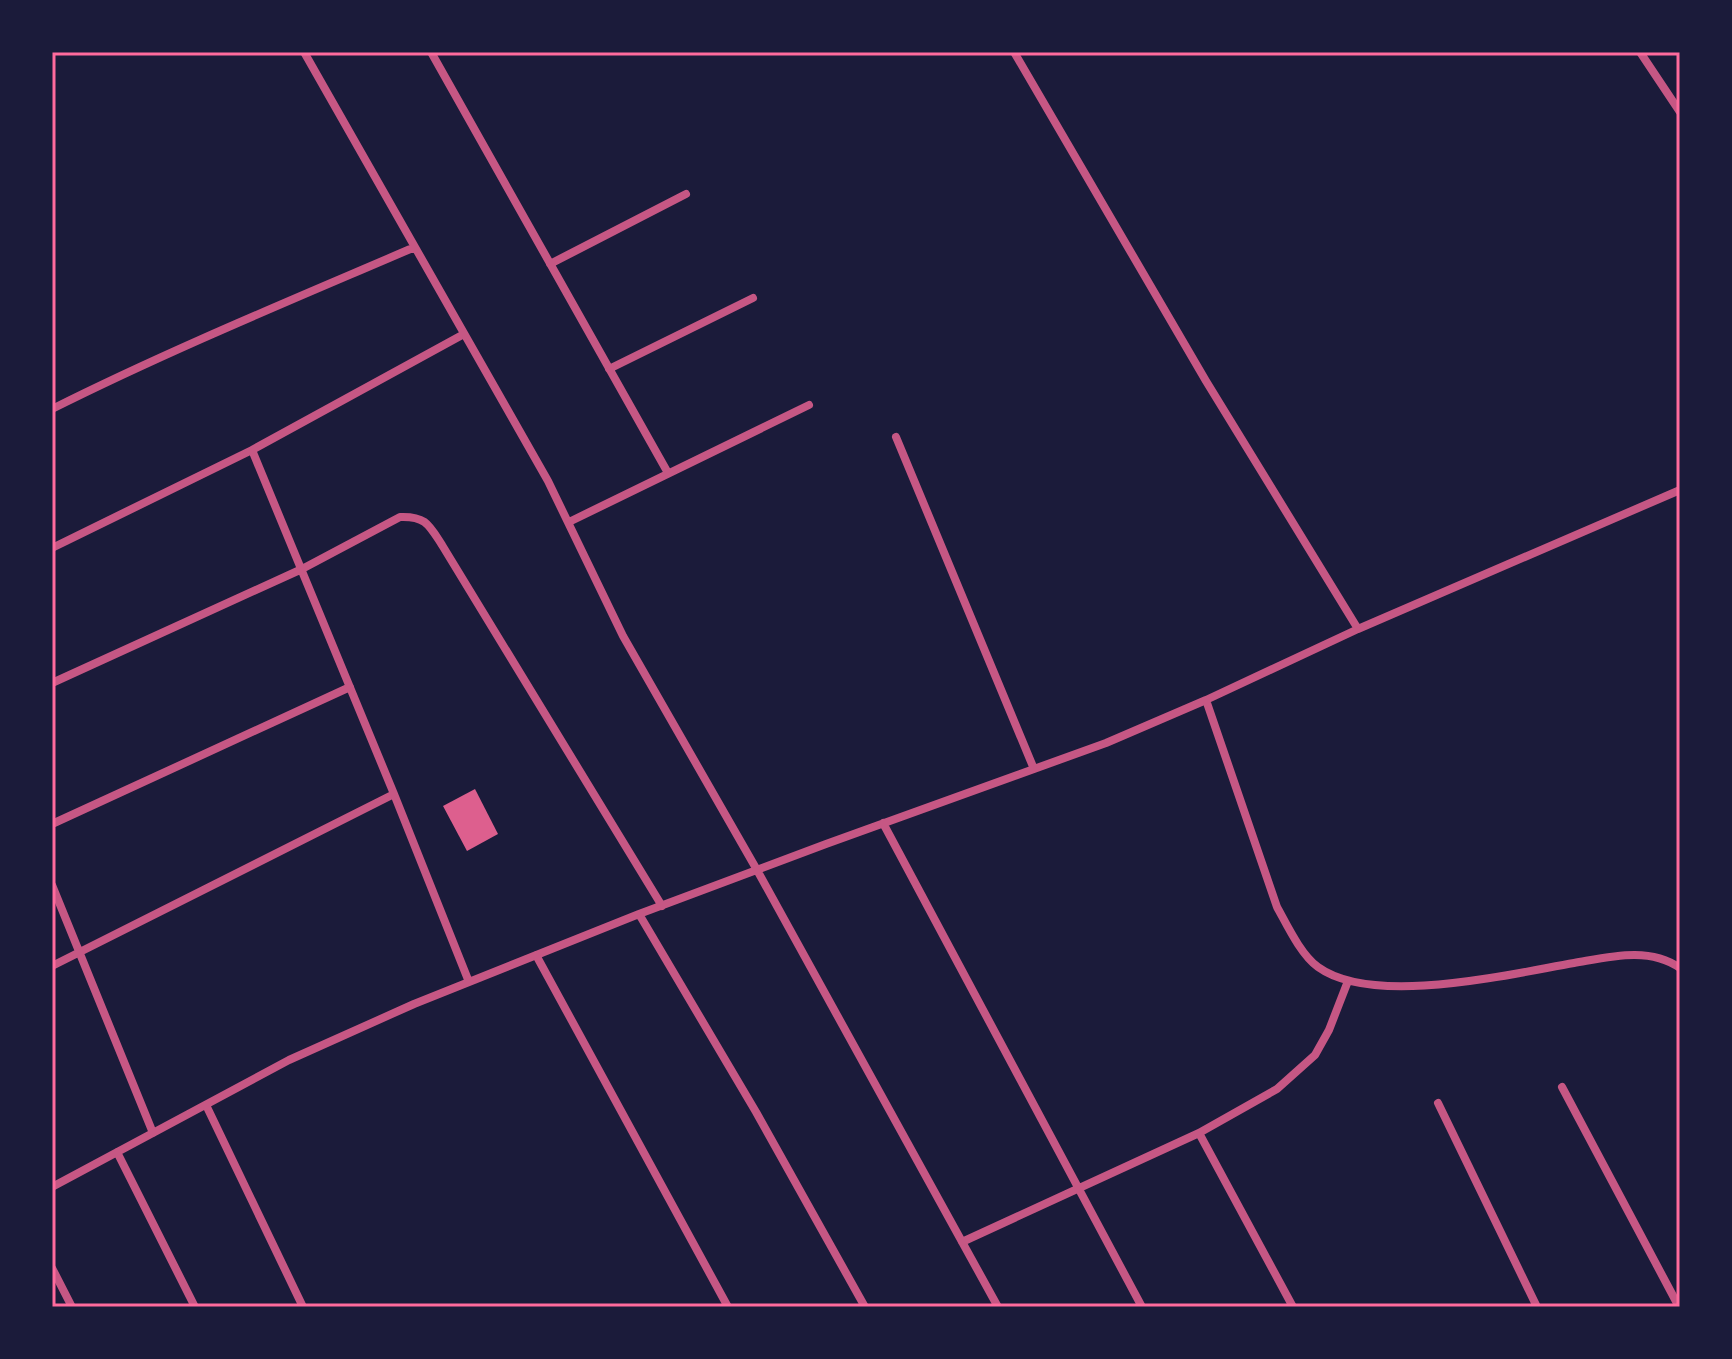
<svg xmlns="http://www.w3.org/2000/svg" width="1732" height="1359" viewBox="0 0 1732 1359" font-family="Literata,serif">
<style>
.building{fill:#dd5f8e}
.lines{fill:none;stroke-linecap:round;stroke-linejoin:round}
.minor{stroke:#c65784;stroke-width:8}
.neatline{fill:none;stroke:#ff6b9d;stroke-width:3}
</style>
<rect width="100%" height="100%" fill="#1b1b3a"/>
<!-- building -->
<path class="building" d="M475,789l23,45 -31,17 -24,-45z"/>
<g class="lines">
<!-- minor -->
<path class="minor" d="M304,52l244,429 75,155 134,234 241,437
M431,52l237,421
M1014,52l192,329 152,248
M1640,52l40,60
M550,264l136,-70
M609,369l144,-71
M52,409c118,-59 242,-110 363,-162
M896,437l138,332
M252,450l142,344 75,188
M569,522l240,-117
M52,548l200,-98 212,-116
M52,683l250,-114 98,-52c26,-1 29,8 42,28l220,361
M1206,700l71,207c10,18 24,48 41,60 55,40 192,7 256,-4 35,-6 75,-17 106,5
M883,823l259,484
M52,824l298,-137
M52,885l101,248
M639,914l117,198 109,195
M536,955l192,352
M52,966l342,-172
M1562,1087l117,220
M1438,1103l99,204
M206,1105l97,202
M1199,1133l94,174
M117,1152l78,155
M52,1187l237,-127 125,-56 225,-90 187,-70 280,-101 100,-43 152,-71 322,-139
M962,1242l237,-109 78,-44 38,-34 14,-25 19,-49
M52,1268l20,39"/>
</g>
<!-- border -->
<rect width="1732" height="1359" fill="none" stroke="#1b1b3a" stroke-width="108"/>
<rect x="54" y="54" width="1624" height="1251" class="neatline"/>
</svg>
